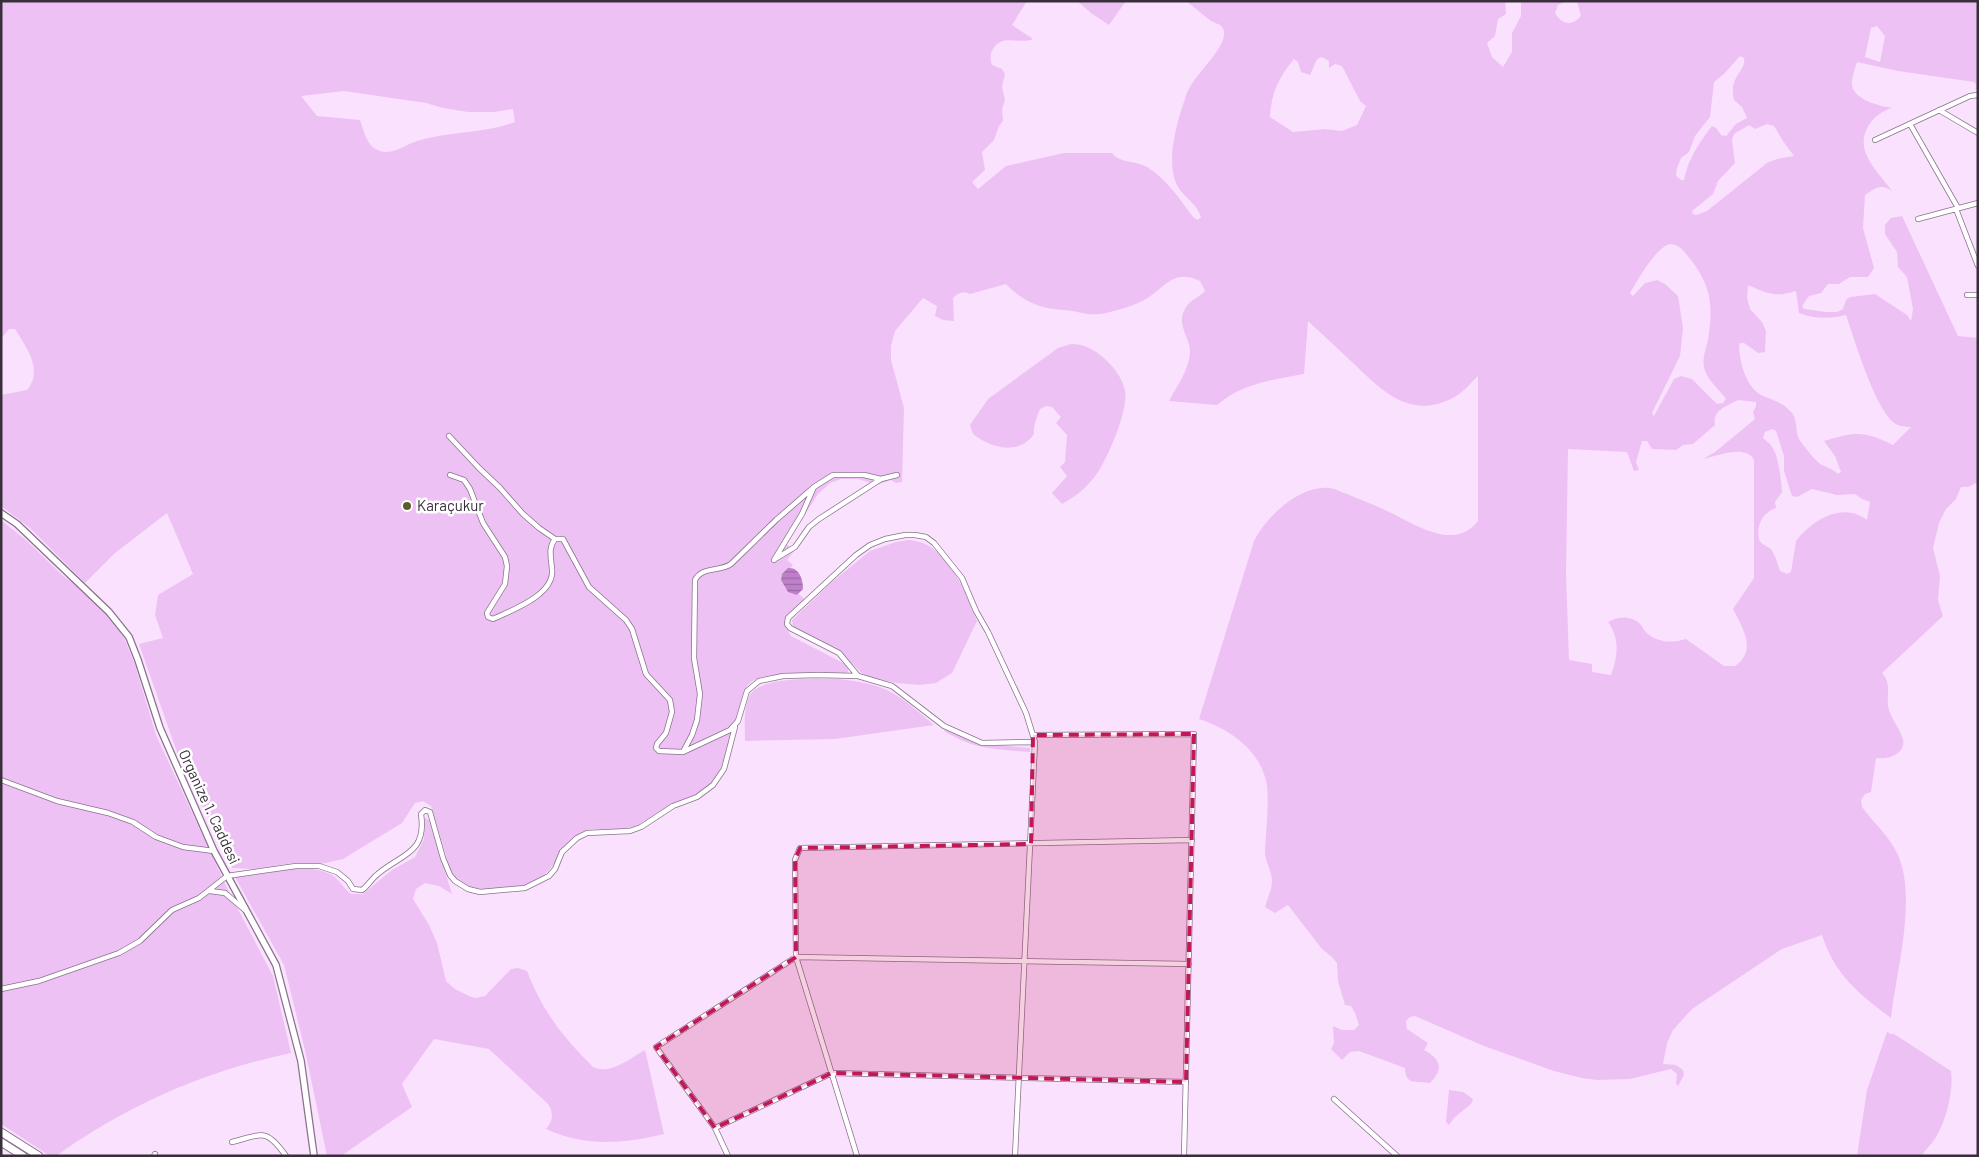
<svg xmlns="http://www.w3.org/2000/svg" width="1979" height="1157" viewBox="0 0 1979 1157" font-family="Barlow,sans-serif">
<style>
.grass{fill:#eec1f5;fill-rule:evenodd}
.water{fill:url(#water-rules)}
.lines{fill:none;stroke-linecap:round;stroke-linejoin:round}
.minor-casing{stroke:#89728c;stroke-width:6}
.tertiary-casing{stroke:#89728c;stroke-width:8}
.secondary-casing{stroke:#89728c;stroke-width:9}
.minor{stroke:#fff;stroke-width:4.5}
.tertiary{stroke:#fff;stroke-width:5.5}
.secondary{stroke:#fff;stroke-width:7}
.marked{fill:#c2185b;fill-opacity:0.2;stroke:#c2185b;stroke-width:4;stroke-dasharray:10 6;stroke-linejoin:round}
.poi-dot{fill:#5a5d2b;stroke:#fff;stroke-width:2}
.labels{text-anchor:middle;stroke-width:5;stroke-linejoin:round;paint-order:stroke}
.poi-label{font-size:15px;fill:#392f3a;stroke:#fff;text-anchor:start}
.street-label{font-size:15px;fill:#392f3a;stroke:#fff}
</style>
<defs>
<pattern id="water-rules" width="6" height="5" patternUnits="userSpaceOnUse" patternTransform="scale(1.25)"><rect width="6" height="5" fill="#bf7fca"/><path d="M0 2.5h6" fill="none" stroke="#9c68a5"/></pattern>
</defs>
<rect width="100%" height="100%" fill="#fae1fe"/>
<!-- grass -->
<path class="grass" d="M1,1h1026l-15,24 21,14c-13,6 -31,-6 -40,10 -3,5 -3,10 -1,16l10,4 3,5 -3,13 3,13 -3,9 1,12 -4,5 -5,14 -12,12 3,18 -13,12 6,7 28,-23 58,-13h48c7,10 25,8 35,14 20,12 33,33 47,51l4,2 3,-3c-4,-13 -16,-19 -23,-30 -14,-24 0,-69 9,-94 7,-18 36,-42 37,-58 1,-4 -1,-7 -4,-10l-9,-4 -25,-20h319l1,13 -8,5 -3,17 -8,7 5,14 11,10 9,-15v-19l9,-17v-15h46l-9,4 -3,8c6,11 17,14 26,3l-4,-15h401v88h-3l2,-3 -3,-4 -76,-11 -41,-9c-2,7 -6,17 -5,23 2,15 28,21 40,23 -21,6 -35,28 -25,48 6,13 17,24 25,35 -11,-8 -17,-3 -27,4l-2,33 11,40 -6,9h-18l-11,7h-11l-7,9 -12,3 -7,10 2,3 22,3h11l6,-3 3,-9 4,-3 25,-3 32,21 4,6 2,-12 -6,-32 -9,-10 -1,-15 -12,-18v-9l6,-7 11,-2 56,120 20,2v144l-10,5h-7l-5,12 -10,10 -7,14 -6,25 7,28 -2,24 5,16 -61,57c11,12 3,24 7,37 3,10 11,19 14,29 3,15 -15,21 -27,19l-5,34 -6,2 -4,6 1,7c11,15 27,29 35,46 21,43 -1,119 -6,165 -32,-24 -57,-44 -69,-83l-40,14 -90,60 -19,21 -6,13 -4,21 13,1 7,5 1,5 -6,11 -2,-2 1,-10 -6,-5 -41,10 -33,1 -15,-2 -28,-7 -70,-25 -69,-30 -5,1 -4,4 1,8 21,14 -4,7c17,9 20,19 6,33 -12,-2 -25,3 -25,-15l-46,-17 -9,1 -8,8 -11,-11 3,-6 -1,-17 9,4h12l5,-5 -4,-12 -4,-7 -6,-1 -7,-24 -1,-18 -5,-6 -10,-8 -34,-44 -13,8 -10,-6c2,-8 7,-18 7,-26 0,-10 -7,-19 -7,-30 1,-20 4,-46 2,-65 -5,-35 -37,-57 -68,-67l55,-178c12,-24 45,-56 75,-53 5,0 12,4 18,6 14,6 28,11 42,18 26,12 65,40 89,9v-145c-7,6 -13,15 -22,20 -44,26 -74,-5 -103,-33 -15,-14 -30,-28 -45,-42l-4,53c-32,6 -61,9 -87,31l-48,-4c8,-15 21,-32 21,-51 -1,-14 -14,-26 -5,-41 5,-10 14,-11 20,-18l-5,-10c-26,-13 -35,6 -54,18 -12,7 -27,11 -40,14 -18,4 -26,-2 -42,-3 -24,-1 -42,-9 -58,-26l-36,10c-7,-3 -12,-1 -17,4l1,23 -11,-1 -8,-4 2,-10 -14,-8 -28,33 -4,15v14l13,48 -2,74 -6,1 -5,-3 -14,5 -19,-6h-17l-11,4 -12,11 -32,50 9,6 -8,10 6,5 -12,15 5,9 11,6 2,-1 7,7 -21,22 1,5 5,8 52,27 5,5v4l-2,1 -74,2c-12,2 -22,4 -28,16 -9,27 -14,72 -33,92 -13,14 -30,16 -46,25 -14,7 -24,18 -40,21 -13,3 -28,-3 -41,2 -20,7 -25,32 -40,44 -20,17 -79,23 -93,-3l-20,-66 -8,-5 -8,2 -13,20 -59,36 -22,5 -29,-1 -38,6 -22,-1 -54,-113 -39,-111 24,-6 -8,-23 3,-20 35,-21 -26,-61 -52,40 -30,30 -55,-55 -29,-22v-111l26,-5c17,-20 -1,-43 -12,-61h-6l-8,10zM1877,26l8,10 -5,26 -15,-5 6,-29zM1740,56l4,2c3,13 -16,18 -10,42l8,7 5,11 -11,6 -10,12 -5,-1 -5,-7 -4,-2c-13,17 -24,33 -28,54h-3l-5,-4 1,-8 4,-10 8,-6 6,-16 15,-19 4,-35 10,-8zM1322,57l7,4v7l6,-4 7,2 18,35 6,5 -9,19 -15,6 -17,-2 -32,3 -23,-15c1,-24 9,-40 24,-58l4,3 3,10 9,3 7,-16zM344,91l82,12 17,5 25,4h27l18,-3 2,13c-31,12 -66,9 -98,19 -12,4 -24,14 -37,10 -13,-4 -16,-19 -20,-31l-43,-4 -16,-20zM1767,124l7,2 9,15 11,15 -17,3 -10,4 -60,48 -11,4 -3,-1 -1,-3 21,-17 5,-13 17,-18 -3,-23 2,-6 15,-9 6,4zM1670,244c11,1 14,8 21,16 21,27 22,47 17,80 -2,9 -6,18 -4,27 2,12 15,22 22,32l-3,4 -6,1 -25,-25 -11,-3 -7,3 -20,37 -2,-3 28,-57 3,-28 -5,-32 -13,-12 -8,-4 -12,3 -12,13 -3,-3c8,-13 25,-45 40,-49zM1748,285c19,8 26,13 48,6l3,22c16,6 31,6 47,2 8,23 30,98 50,109 5,3 11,3 15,3l-18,18c-30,-15 -39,-13 -69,-4l11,15 6,16 -3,2c-5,-5 -10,-6 -16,-9 -5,-2 -20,-21 -23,-26 -4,-8 -1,-18 -7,-26 -8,-10 -17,-12 -29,-17 -17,-8 -23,-33 -24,-50l1,-3h4l14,10 7,-1 1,-21 -4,-9 -12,-13 -3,-11zM1738,400l18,2v4l-3,6 2,7 -40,33 -12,7c15,-3 43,-15 51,1v118l-21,31c9,18 25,41 2,57h-11l-38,-27c-13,4 -27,4 -38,-5 -3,-2 -5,-6 -7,-9 -9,-10 -23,-9 -33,-3 12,17 10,34 3,53l-19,-3v-8l-23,-4 -3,-86 2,-125 59,3 7,19 5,-1 -3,-8 6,-21h5l5,8 24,1 7,-5 10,-1 22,-19c-3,-15 12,-19 23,-25zM1772,429l4,2 8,25v15l8,25 5,1 15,-8 25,6 18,-1 7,5 8,3 -3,18c-26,-19 -55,1 -71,21l-5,31 -4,2 -7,-3c-2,-6 -5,-16 -9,-22 -4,-3 -11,-5 -12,-10 -3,-14 4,-27 17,-31l-1,-6 7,-10c-1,-12 -3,-35 -10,-45 -2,-4 -6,-6 -9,-9l2,-6z
M1077,1h49l-17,24 -18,-12z
M1071,344c14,0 24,6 34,15 9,8 18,20 20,32 4,19 -20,75 -33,89 -8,10 -18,17 -30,24l-10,-11 15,-17 -7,-9 5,-5 2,-27 -11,-12 5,-6 -9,-10 -6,-1 -6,3c-3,7 -7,18 -6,25 -15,22 -43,14 -61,0l-3,-9 18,-26 70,-51z
M1,520l26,21 36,35 16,11 28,27 17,24 11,27 21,70 72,155 45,86 18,77c-86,18 -163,52 -235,103h-6l-49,-32z
M908,540c40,2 56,50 69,81l-25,52 -16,10 -16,2 -23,-2 -32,-7 -21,-20 -51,-28 -1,-8 40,-38 38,-31 26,-9z
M838,679c50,5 60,15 96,46l-99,14 -90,2c0,-14 -2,-33 5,-46 11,-19 68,-16 88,-16z
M945,729l31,14 54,5v4c-35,-3 -55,-2 -86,-21z
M425,818l4,2 23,74 -13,-8 -14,-3 -9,6 -3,10 16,26 8,18 9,38 9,8 14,7 6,2 10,-2 26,-27 7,-1 9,3c16,41 36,66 66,96 18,8 36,-8 52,-17l19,84c-42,10 -78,13 -118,-5 7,-8 8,-16 2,-25l-59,-55 -55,-10 -32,45 10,23 -71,49h-14l-22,-106 -21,-85 -49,-88c27,-4 72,-16 97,-2 8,5 12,14 19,19h12l29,-24 23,-13 9,-18z
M1887,1032l4,2h3l57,37c3,20 -5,49 -15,66 -4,7 -10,12 -15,19h-64l10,-66z
M1449,1090l14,2 10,7 -2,5 -16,13 -6,8 -3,-3z"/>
<!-- water -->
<path class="water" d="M788,568c11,-1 15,11 15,21l-6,6 -9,-3 -7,-12 1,-6z"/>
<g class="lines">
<defs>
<path id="minor" d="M1939,110l39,23
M1910,124l48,84
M1875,140l95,-44 8,-1
M1956,209l22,57
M1918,219l60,-16
M1967,295h11
M449,436l30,32 21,20 23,26 16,14 16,11
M450,475l14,5 6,9 13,34 22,34 2,9 -2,18 -18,29 1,4 5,2c19,-9 62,-24 59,-50 -1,-12 -4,-21 3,-30h8l26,48 37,33 6,9 14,45 24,26 2,12 -6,21 -9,11 -1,4 3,3 24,1 47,-22 8,-9 9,-30 12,-10 24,-5 34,-1 41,1 34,10 52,40 38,17 53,-1
M775,559l20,-12 14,-20 10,-8 62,-40 16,-4
M774,560l28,-46 12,-27 19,-12h31l17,4
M858,676l-19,-23 -49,-25 -3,-4 1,-6 68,-63 14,-10 15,-6 20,-4h10l11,2 8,6 28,35 14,33 12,21 38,81 9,29 -20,414
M1033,735l161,-1 -10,422
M684,750l8,-15 5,-15 3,-26 -6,-36 1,-78c7,-14 25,-8 36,-16l45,-44 38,-33
M1,780l56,21 51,12 25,9 23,15 27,10 31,4
M210,891l15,2 20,17
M1,989l38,-8 80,-28 21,-12 32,-31 27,-12 28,-22 69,-10h23l18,6 11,9 5,8 9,1c6,-4 10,-12 17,-17 23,-19 48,-20 42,-59l4,-4 5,2 13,46 7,17 5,6 13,8 12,3 45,-4 24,-12 6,-7 7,-17 15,-14 10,-5 43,-2 11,-4 32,-21 24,-9 16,-12 11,-16 11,-42
M1334,1099l63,57
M715,1128l117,-55 354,9
M232,1142c31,-8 34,-14 54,14
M154,1156l1,-2
M728,1156l-13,-28 -59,-81 140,-90 393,7
M857,1156l-61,-199 -1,-97 5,-12 392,-8"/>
<path id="tertiary" d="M1,513l16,11 92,88 20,25 9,23 22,68 54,123 62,114 25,96 13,95"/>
<path id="secondary" d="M1,1132l38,24
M1,1142l22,14"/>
</defs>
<!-- minor casing -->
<use href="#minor" class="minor-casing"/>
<!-- tertiary casing -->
<use href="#tertiary" class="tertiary-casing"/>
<!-- secondary casing -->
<use href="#secondary" class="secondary-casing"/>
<!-- minor -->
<use href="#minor" class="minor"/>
<!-- tertiary -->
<use href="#tertiary" class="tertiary"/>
<!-- secondary -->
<use href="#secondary" class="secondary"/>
</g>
<!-- marked area -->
<path class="marked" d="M1194,734l-8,348 -354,-9 -117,55 -59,-81 140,-90 -1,-97 5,-12 231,-4 2,-109z"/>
<!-- markers -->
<circle class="poi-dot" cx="407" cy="506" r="5"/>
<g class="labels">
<!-- poi labels -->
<g class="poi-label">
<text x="417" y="511">Karaçukur</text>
</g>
<!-- street labels -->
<g class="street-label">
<text transform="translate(209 807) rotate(65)" y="5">Organize 1. Caddesi</text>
</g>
</g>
<!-- border -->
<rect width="1979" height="1157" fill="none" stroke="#392f3a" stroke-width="5"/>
</svg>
